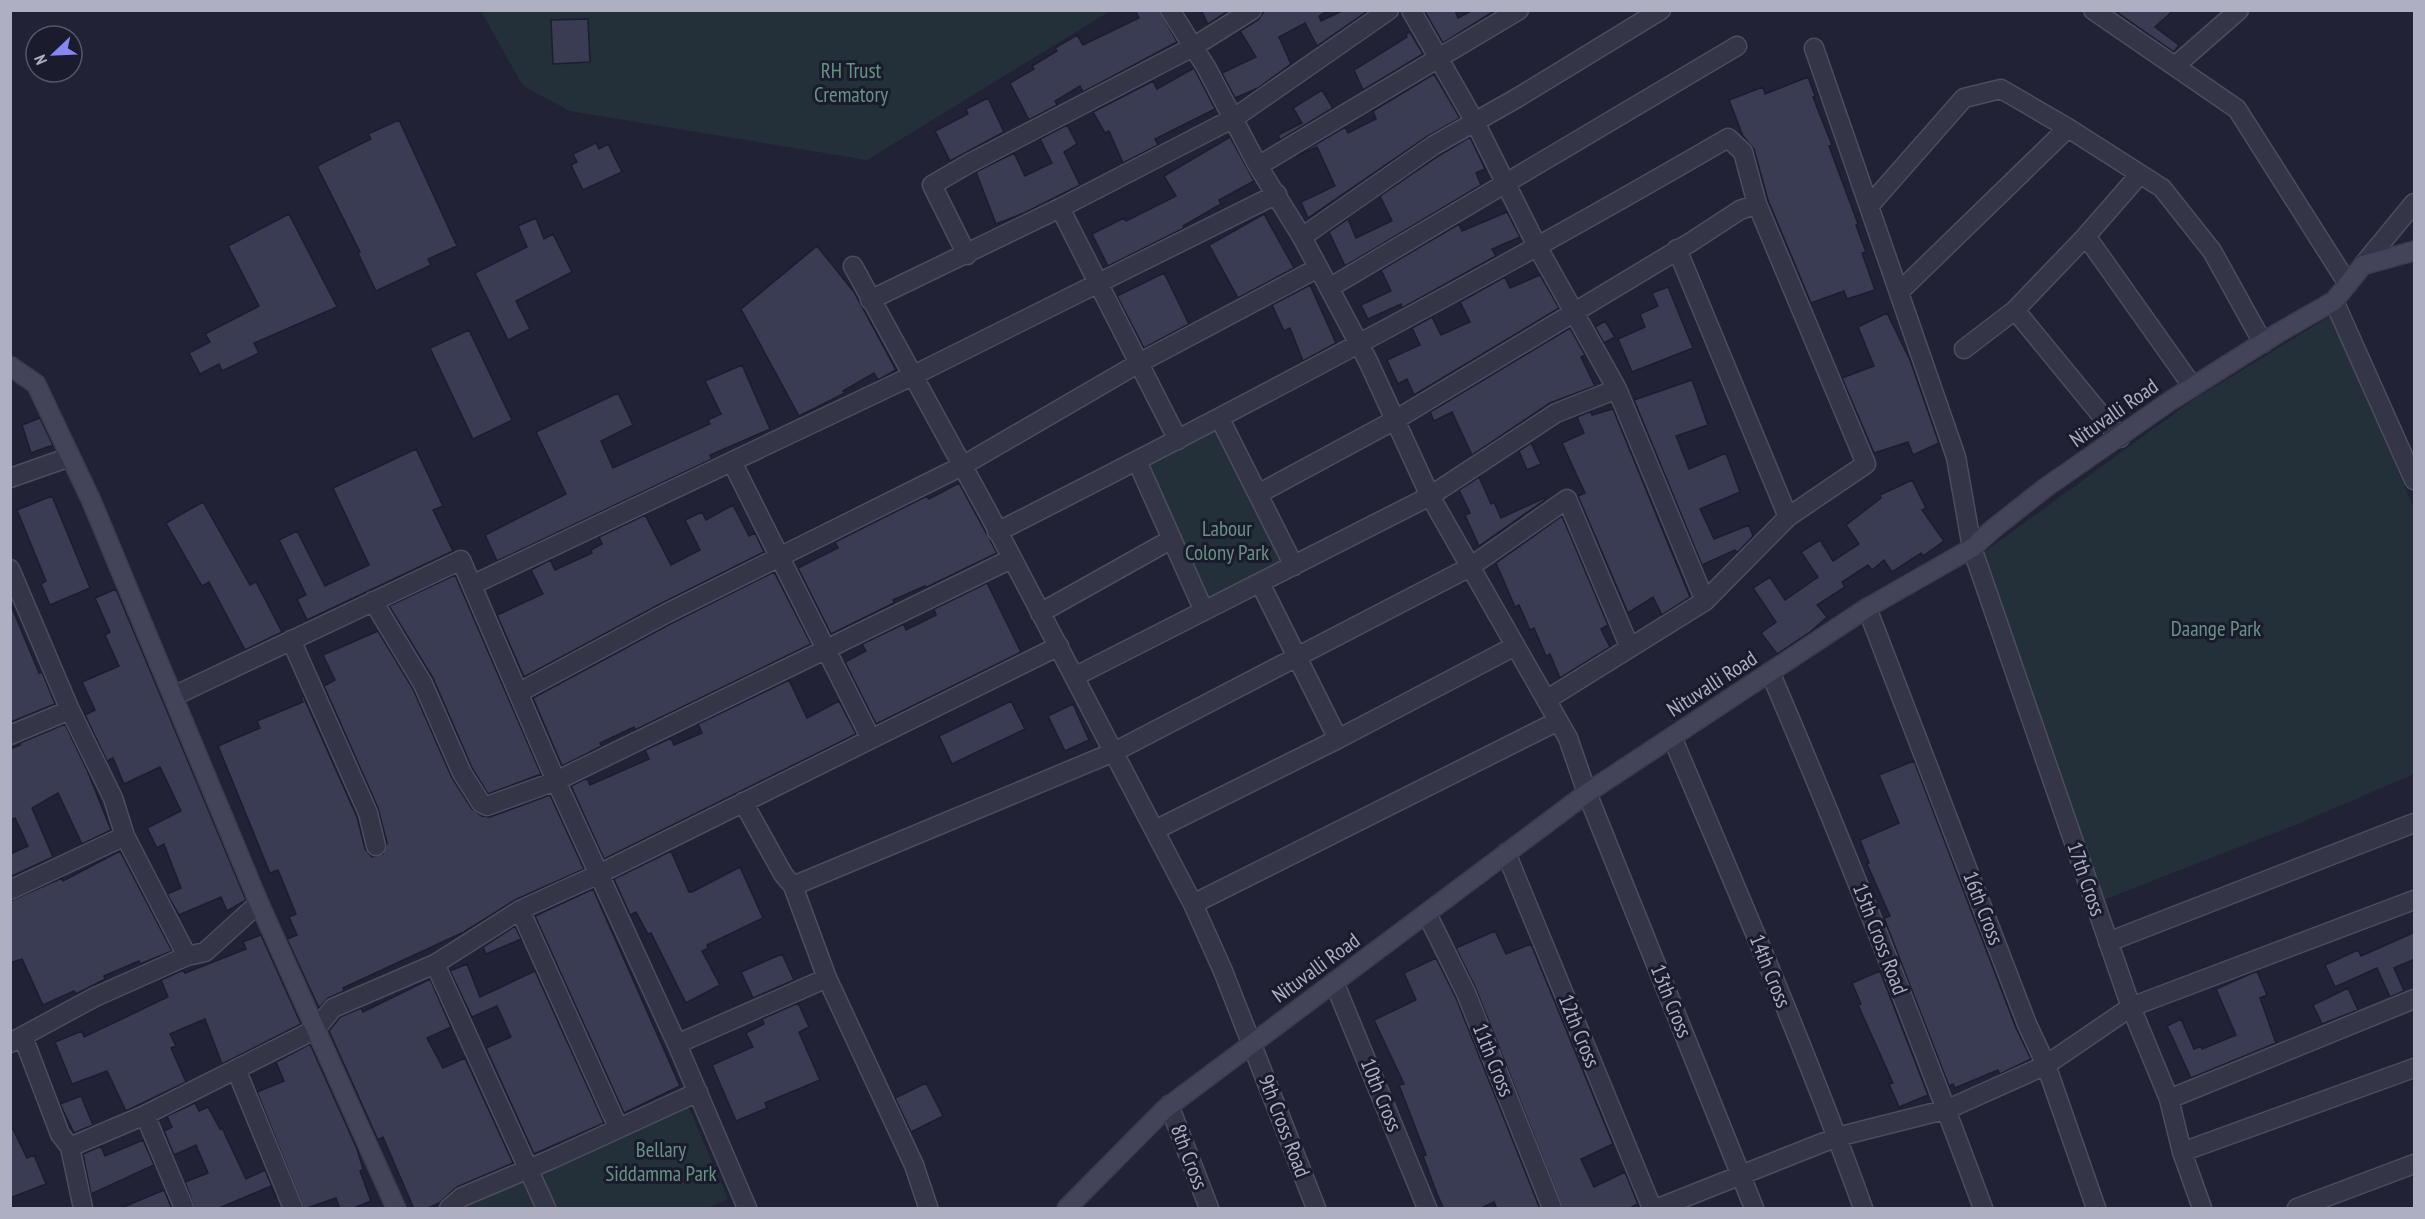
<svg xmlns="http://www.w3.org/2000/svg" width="2425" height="1219" viewBox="0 0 2425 1219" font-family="'PT Sans Narrow',sans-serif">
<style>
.green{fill:#243039}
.building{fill:#3a3c54;stroke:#1c1d2e;stroke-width:1.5}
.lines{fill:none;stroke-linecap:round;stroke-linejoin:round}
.street-casing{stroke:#4c4d5f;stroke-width:21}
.secondary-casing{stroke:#3b3c4e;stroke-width:21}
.street{stroke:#343547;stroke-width:18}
.secondary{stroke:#43435a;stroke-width:18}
.labels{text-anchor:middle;stroke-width:6;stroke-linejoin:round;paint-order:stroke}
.park-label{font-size:21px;fill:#679382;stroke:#1a1b2c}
.street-label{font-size:21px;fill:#afafc4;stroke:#1a1b2c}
</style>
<rect width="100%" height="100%" fill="#212236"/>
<!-- green -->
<path class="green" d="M481,11h629l-243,149 -297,-49 -47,-25z
M2332,315l82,194v265l-119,51 -199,78 -113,-350 210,-153z
M1220,419l74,147 -90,45 -67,-150z
M686,1101l42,98 -20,9h-261z"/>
<!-- building -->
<path class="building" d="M1135,10h24l18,32 -94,50 -3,-6 -25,15 2,4 -28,15 -19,-37 24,-14 -2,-3 25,-15 -2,-3 22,-13 6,10 56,-27z
M1201,10h29l-22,14z
M1265,10h64l-10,6 2,5 23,-11h25l-52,36 -12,-23 -26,14 12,27 -33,24 -23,10 -13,-25 34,-16 -16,-26 18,-11z
M1424,10h31l3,8 15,-8h23l-53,33z
M2120,10h54l-19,17 24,18 -5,7 -56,-39z
M588,19l2,43 -37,2 -2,-44z
M1410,32l13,22 -60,36 -9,-20 53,-33 -1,-3z
M1194,68l21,41 -60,30 3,6 -35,18 -14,-32 -4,2 -12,-21 60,-31 4,8z
M1434,74l26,44 -32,18 -120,82 -7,-16 34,-16 -18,-39 -21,9 49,-29 3,6 28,-14 -3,-8z
M1808,77l7,19 -2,1 19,48 -3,1 29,78 -2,1 10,27 -4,1 13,37 -28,9 -3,-8 -33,12 -43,-103 -14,-51 -11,-13 -14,-36 34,-13 2,7z
M1322,90l11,18 -53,32 -2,-5 24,-12 -9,-15z
M988,98l16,34 -54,29 -15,-30 33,-17 -2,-5z
M399,120l58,126 -29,13 3,6 -55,26 -18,-38 2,-1 -43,-86 54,-27 -3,-5z
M1067,125l10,19 -13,8 16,33 -56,28 -28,11 -20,-52 38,-19 11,23 27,-13 -12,-24z
M1230,137l24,44 -35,19 2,4 -38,22 1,2 -76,38 -16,-32 32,-16 2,3 50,-25 -12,-20z
M1470,137l15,32 -9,4 5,12 -136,81 -16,-34 19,-13 8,19 36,-17 -12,-25 60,-41z
M596,143l3,6 9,-5 14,28 -39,18 -12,-25 6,-3 -4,-8z
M1507,212l13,25 -28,12 4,7 -94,52 -1,-4 -33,15 -7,-14 30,-14 -10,-21 78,-46 3,7z
M289,214l48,93 -83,36 5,10 -37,18 -3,-7 -19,10 -11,-21 21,-11 -5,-8 54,-28 -31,-60z
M1264,214l30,54 -56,30 -29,-53z
M536,218l8,21 9,-5 19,38 -56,29 14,28 -22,11 -33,-67 52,-26 -9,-21z
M817,246l37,46 42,78 -18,10 -4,-7 -31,18 2,2 -46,23 -58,-107z
M1164,273l25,51 -45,24 -27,-52z
M1540,275l19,33 -145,87 -7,-16 -9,5 -11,-24 33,-15 -8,-17 20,-11 9,18 29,-13 -10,-20 45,-25 5,11z
M1310,285l26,58 -33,18 -13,-33 -6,3 -12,-26z
M1668,287l25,61 -61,24 -14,-33 27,-12 -5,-13 18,-8 -6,-13z
M1887,313l23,47 29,83 -26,12 -5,-13 -34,11 -32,-75 32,-12 -16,-39z
M1605,321l10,16 -11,6 -9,-16z
M1570,328l15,27 -4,2 14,29 -45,17 -78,52 -20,-43 -18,9 -4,-9z
M469,330l43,90 -39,19 -43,-91z
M742,365l28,64 -60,26 2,4 -215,102 -12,-26 81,-41 -30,-62 82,-39 15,32 -32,16 12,27 97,-44 -2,-4 13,-6 -16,-33z
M1692,380l16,45 -32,11 13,33 37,-16 14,39 -40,17 14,30 35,-14 4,11 -14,15 -3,1 -1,-2 -33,15 -68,-165z
M1613,409l77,188 -28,18 -9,-18 -25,16 -50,-117 7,-3 -23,-50 22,-10 -7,-16 14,-6 1,4z
M40,418l13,27 -22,8 -9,-28z
M1531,443l10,21 -14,6 -8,-19z
M416,449l27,57 -10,4 20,41 -146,69 -10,-21 9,-4 -27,-55 18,-9 28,55 44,-21 -36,-77z
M1479,477l12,27 3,-2 7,16 43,-20 1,2 -66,46 -14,-31 5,-2 -11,-23z
M1912,480l14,28 -4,2 22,31 -21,15 -2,-3 -29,19 -8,-12 -12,10 -4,-5 -26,17 3,5 -28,18 10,12 -18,16 -32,21 -16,-21 15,-11 -23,-34 17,-11 15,23 33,-23 -17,-25 19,-12 13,21 26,-17 -13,-19 35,-27 -1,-3z
M959,483l38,70 -72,35v-2l-32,14 1,3 -63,31 -33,-66 40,-20 -3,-6 92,-46 2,3z
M52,496l38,92 -40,17 -9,-21 5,-3 -29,-71z
M203,502l47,83 6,-3 26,50 -37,18 -36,-68 -7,4 -36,-63z
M733,505l16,31 6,-3 9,19 -102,51 -138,74 -27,-62 46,-21 -12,-24 19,-10 5,10 37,-17 -1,-3 11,-6 -3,-7 46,-22 26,50 29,-15 -15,-30 17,-8 4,8z
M1562,516l46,109 -7,4 9,18 -50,31 -10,-24 -4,2 -12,-28 -4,2 -11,-25 -4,2 -19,-44z
M774,572l37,72 -176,86 -1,-3 -34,16 2,3 -40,20 -29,-68 139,-75z
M455,575l86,199 -53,20 -16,-26 -39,-90 -44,-72z
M987,583l34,69 -145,72 -31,-62 21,-11 -4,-7 42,-20 2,6 30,-15 -2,-6z
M116,589l130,311 -19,11 -6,-14 -42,18 -12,-21 14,-6 -17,-44 -7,4 -10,-20 34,-17 -21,-44 -36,17 -11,-26 -6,3 -22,-46 10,-5 -13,-28 37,-16 -14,-31 5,-3 -15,-34z
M10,603l29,70 3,-1 13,32 -44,18z
M378,631l35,58 39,89 20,31 10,7 8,1 60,-22 34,74 -69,31 -51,32 -121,56 1,3 -16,7 -9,10 -32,-69 10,-4 -8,-18 7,-3 -18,-44 -8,3 -52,-127 42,-18 -3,-7 46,-19 -2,-5 2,-1 54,121 8,32 7,8 11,-3 4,-11 -9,-35 -54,-122 11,-6 -12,-25z
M789,680l18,38 32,-17 17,33 -252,125 -33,-73 16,-8 3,7 59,-26 -4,-9 26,-12 3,7 28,-12 -4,-9z
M1011,701l14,28 -73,35 -13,-28z
M1073,704l16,36 -24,11 -17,-35z
M65,724l22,46 24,60 -29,14 -24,-51 -26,15 21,49 -43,20v-23l18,-8 -13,-28 -5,2v-71l10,-4v-2z
M1914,761l102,267 15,31 -31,15 -2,-4 -43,18 -2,-4 -4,2 -48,-124 -17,-44 6,-2 -23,-52 2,-1 -9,-23 39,-17 -20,-48z
M120,851l52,100 -32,13 -1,-3 -35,15 1,3 -29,15 -2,-3 -31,14 -21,-46 -12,4v-62l52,-23 1,3z
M671,851l18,41h3l48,-25 23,51 -56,27 1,3 -6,3 18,34 -34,18 -35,-70 -3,1 -12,-22 -6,3 -16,-36z
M593,889l87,197 -56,27 -89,-197z
M515,926l6,13 -35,15 -3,-7z
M1495,931l11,23 25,-10 82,200 -32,15 13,28 31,-15 13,32 -10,5h-65l-87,-220 -20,-41z
M2415,932v27l-21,9 10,23 -14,6 -13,-29 -42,19 -10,-22 33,-15 3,6z
M261,935l40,89 -79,40 -17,-45 -35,15 6,12 -5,2 15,34 -60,29 -19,-40 -35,13 -17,-42 27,-11 2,6 84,-40 -7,-17 22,-10 2,3 61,-24 -3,-7z
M782,954l12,26 -41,18 -12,-26z
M1436,958l20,40 84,211h-43l-3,-7 -15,7h-35l-7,-15 -14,-38 3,-1 -27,-70 5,-1 -30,-64 42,-20 -12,-27z
M467,964l13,33 55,-26 69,152 -70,31 -48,-106 25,-11 -14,-31 -25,11 -22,-46z
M1880,971l48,124 -29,12 -10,-23 4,-1 -35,-78 3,-1 -9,-21z
M2257,971l10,24 -7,3 16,45 -85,35 -24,-52 14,-7 13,30 7,-3 1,3 34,-14 -20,-46z
M430,979l21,48 -24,11 16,30 22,-10 48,105 -56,24 -18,16 -13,6h-12l-31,-72 -5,3 -49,-109 11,-14 21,-9 2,4z
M2348,988l10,22 -36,14 -9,-19z
M798,1003l11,24 -10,5 21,48 -55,23 2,5 -31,13 -24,-56 41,-18 -7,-14 18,-9 -2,-5z
M310,1044l47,105 6,20 -3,2 11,30 -20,8h-11l-4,-11 -32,11 -47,-117 27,-11 -8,-19z
M926,1083l17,33 -32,16 -16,-34z
M81,1096l12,29 -19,8 -14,-29z
M195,1103l4,8 9,-4 12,22 2,-1 24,51 19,-9 12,28 -6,-12 -54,23h-22l-10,-27 23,-9 -12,-28 -22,10 -10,-24 8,-4 -5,-11z
M10,1123l17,35 7,-3 12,29 -36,14z
M143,1140l11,25 -63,29 -8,-40 18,-8 4,10z
M164,1190l8,19h-51v-1z"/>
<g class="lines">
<defs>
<path id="street" d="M1170,10l36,57 52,99 44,71 66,124 62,135 138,242 19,55 167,415
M1411,10l64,112 63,126 79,141 88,212 -159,99
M2093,10l144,99 111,175
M1814,48l142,409 16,91 159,459 38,92 13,53 20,56
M2175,66l64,-56
M1258,166l261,-156
M1869,206l95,-108 37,-9 67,39 94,60 50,63 51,92
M1060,208l118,232
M2086,236l107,151
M1302,237l132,-92 83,-47 144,-88
M1677,249l111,268
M967,255l-35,-70 36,-21 225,-117 59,-37
M2363,265l51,-62
M853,266l137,250 203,388 30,67 93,237
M1329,288l408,-242
M1899,292l169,-164
M870,300l190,-92 174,-90 155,-108
M2334,301l80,179
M2015,310l105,128
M1964,349l51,-39 71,-74 54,-62
M1220,419l74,147
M1137,461l67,150
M732,462l139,277
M10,478l60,-21
M1258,494l137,-74 296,-178 49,-32 17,-6
M997,532c247,-125 492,-255 731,-394l15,14 14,52 109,260 -78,53 -83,84
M10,569l60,141 43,88 12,38 62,120
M1260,583l78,156
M472,585l442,-210 363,-181
M373,601l50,83 39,89 19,30 6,3 69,-25 455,-222
M1867,608l160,416 19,41 50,143
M1040,613l132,-74
M291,640l77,173 8,33
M1770,672c76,177 146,356 213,536
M1074,677l356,-181 126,-83 61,-24
M518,693l149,-80 295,-147 177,-103 179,-95
M174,696l287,-136 95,221 121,263 70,164
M10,735l60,-25
M1672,737c66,156 134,312 191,471
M743,802l40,72 10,12 34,92 87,187 14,42
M1155,830l183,-91 177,-93
M1506,853l146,355
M793,886l321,-134 356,-185 97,-68 63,149
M10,890l115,-54
M1193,904l365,-183
M520,910l98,217
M1427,914l39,79 86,215
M2108,942l306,-119
M435,964l111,244
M1334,982l93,226
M23,1037l37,97 10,13 13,61
M10,1043l85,-46 92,-41 18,-4 54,-49
M677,1044l150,-66
M236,1069l57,139
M2169,1099l245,-100
M1169,1105l40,103
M145,1115l39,93
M70,1147l75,-32 171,-86 17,-21 102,-44 85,-54 79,-36 460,-228
M2182,1152l232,-84
M449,1208l13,-11 90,-38 146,-67
M1658,1208l179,-71 111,-28 98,-44 85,-58 283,-107
M2297,1208l117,-44"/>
<path id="secondary" d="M10,366l26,18 55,116 168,403 137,305
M1067,1208l98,-99 422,-316 280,-185 105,-60 21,-19 52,-41 125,-87 108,-68 56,-32 29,-36 51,-14"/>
</defs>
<!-- street casing -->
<use href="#street" class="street-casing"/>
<!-- secondary casing -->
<use href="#secondary" class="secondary-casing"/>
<!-- street -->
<use href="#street" class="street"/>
<!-- secondary -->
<use href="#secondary" class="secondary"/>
</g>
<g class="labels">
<!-- park labels -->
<g class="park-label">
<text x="851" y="78">RH Trust<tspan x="851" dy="24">Crematory</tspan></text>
<text x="1227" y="536">Labour<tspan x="1227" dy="24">Colony Park</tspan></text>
<text x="2216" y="636">Daange Park</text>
<text x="661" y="1157">Bellary<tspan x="661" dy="24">Siddamma Park</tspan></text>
</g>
<!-- street labels -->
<g class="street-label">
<text transform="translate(2114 413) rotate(-35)" y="7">Nituvalli Road</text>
<text transform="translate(1712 684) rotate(-33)" y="7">Nituvalli Road</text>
<text transform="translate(2086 879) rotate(71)" y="7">17th Cross</text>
<text transform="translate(1983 908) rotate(69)" y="7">16th Cross</text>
<text transform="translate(1880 939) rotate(69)" y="7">15th Cross Road</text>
<text transform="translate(1316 968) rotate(-36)" y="7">Nituvalli Road</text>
<text transform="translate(1770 971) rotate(68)" y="7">14th Cross</text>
<text transform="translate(1671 1001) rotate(68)" y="7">13th Cross</text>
<text transform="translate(1579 1031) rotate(68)" y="7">12th Cross</text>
<text transform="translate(1493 1060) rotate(68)" y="7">11th Cross</text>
<text transform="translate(1381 1095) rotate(68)" y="7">10th Cross</text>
<text transform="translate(1284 1126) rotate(69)" y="7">9th Cross Road</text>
<text transform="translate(1189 1157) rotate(69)" y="7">8th Cross</text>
</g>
</g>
<!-- border -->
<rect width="2425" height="1219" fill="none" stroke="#afafc4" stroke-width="24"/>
<!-- north arrow -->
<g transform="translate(54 54) rotate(247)"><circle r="28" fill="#1a1b2c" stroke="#565669" stroke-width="1.5"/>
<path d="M0-4.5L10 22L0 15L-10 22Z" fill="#8587f3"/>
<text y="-9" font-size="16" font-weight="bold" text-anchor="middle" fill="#afafc4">N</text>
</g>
</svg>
